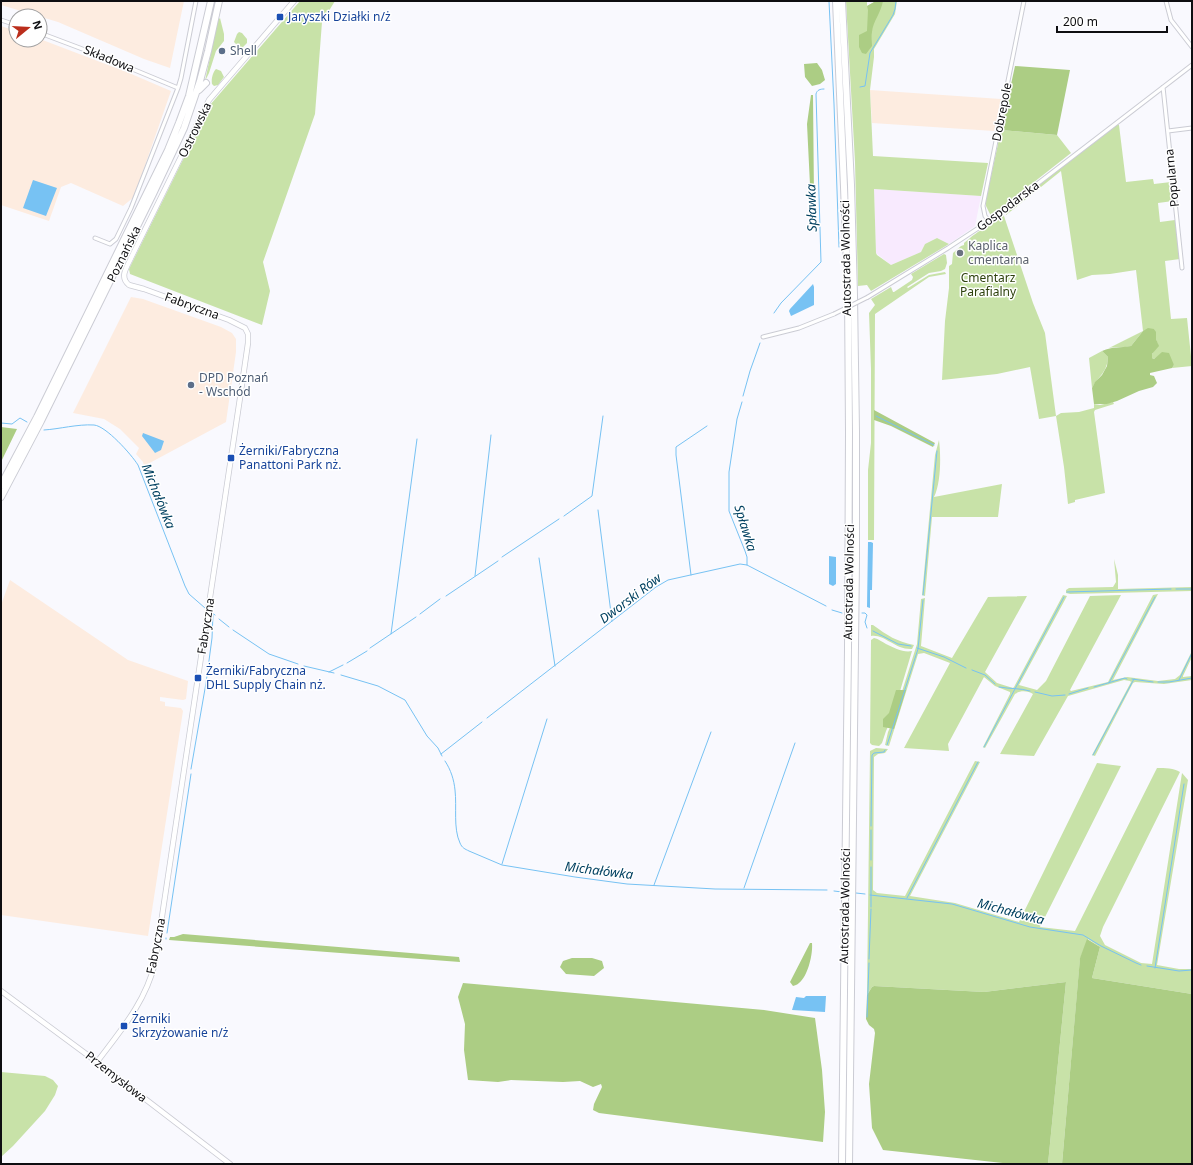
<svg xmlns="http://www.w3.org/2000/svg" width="1193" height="1165" viewBox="0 0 1193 1165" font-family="'Noto Sans',sans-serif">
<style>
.commercial{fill:#f8eafe}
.industrial{fill:#fdece0}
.green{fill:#c8e2a8}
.forest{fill:#accd84}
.water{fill:#77c2f3}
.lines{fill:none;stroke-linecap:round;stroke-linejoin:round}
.stream{stroke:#77c2f3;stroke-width:1}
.street-casing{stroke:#cbccd4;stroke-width:5}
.secondary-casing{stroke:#cbccd4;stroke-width:6}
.highway-casing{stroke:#cbccd4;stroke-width:8}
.street{stroke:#fff;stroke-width:3}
.secondary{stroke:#fff;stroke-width:4.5}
.highway{stroke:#fff;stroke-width:6}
.street-bridge-casing{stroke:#cbccd4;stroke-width:5;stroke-linecap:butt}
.street-bridge{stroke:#fff;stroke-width:3}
.transit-dot{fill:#1a4fb4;stroke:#fff;stroke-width:1.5}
.service-dot{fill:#5c6f8a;stroke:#fff;stroke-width:1.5}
.worship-dot{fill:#6b7280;stroke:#fff;stroke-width:1.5}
.labels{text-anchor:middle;stroke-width:3;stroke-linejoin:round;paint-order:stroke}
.transit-label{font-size:12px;fill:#164399;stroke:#fff;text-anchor:start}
.service-label{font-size:12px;fill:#4e5e75;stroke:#fff;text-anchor:start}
.street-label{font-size:12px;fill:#0e0e11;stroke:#fff}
.worship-label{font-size:12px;fill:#5b616d;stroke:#fff;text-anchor:start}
.park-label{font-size:12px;fill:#2c400b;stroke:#fff}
.water-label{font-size:13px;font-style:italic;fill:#004060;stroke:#fff}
</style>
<rect width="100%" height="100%" fill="#f9f9fe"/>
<!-- commercial -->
<path class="commercial" d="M874,189l107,7 -6,30 -26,18 -12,-6 -12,6 -4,8 -30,13 -15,-12z"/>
<!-- industrial -->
<path class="industrial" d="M1,1h183l-14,67 -26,-9 -86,-37 -57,-17z
M1,26l15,5v9h24v-1l89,34 42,18 -37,106 -11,9 -52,-23 -10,4 -12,34 -48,-16z
M870,90l131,9 -7,32 -122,-8z
M131,297l12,2 78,28 11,6 4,6v13l-10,70 -82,44 -1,-4 -7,-8 3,-6 -19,-19 -16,-10 -31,-6z
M10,580l118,80 60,21 -2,18 -3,1 -23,-3v4l5,1v4l16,2 2,3 -35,225 -147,-21v-310z"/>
<!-- green -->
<path class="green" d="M300,1h35l-13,21 -7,92 -52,148 7,29 -8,34 -132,-51 -1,-5 81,-164z
M838,1h2c5,94 10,189 12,283 2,122 2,243 1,365h-2c2,-217 -1,-432 -13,-648z
M846,1h21v5l9,-5h21l-2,13 -21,35v8l-4,33 3,66 115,7 -7,33 -107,-7 2,64 1,2 14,10 30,-13 4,-8 12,-6 12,6 -78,47 -4,-6 -9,1 -3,-124z
M220,18l4,16v7l-8,10 -7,22 -4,8 13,-61z
M239,32l3,1 5,6v4l-5,5 -2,-1 -2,-2h-1l-3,-3 3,-8z
M216,69l5,2 3,6 -6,8 -4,1 -2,-2c-1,-5 1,-12 4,-15z
M1117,124l2,1 7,57 27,-3 1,5 17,-2 2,19 -15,2 2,19 15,-2 5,39 -15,2 6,58 16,-1 5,48 -20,2 2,-3 -12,-12 -8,6 -2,-1 -1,-2 7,-12c-3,-5 -2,-10 -4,-15l-11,2 -12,15c-8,2 -15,0 -22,2l34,-17 -7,-61 -26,4 -18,1 -15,5 -16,-109 -55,44v-4z
M1001,130l56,5 14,18 -80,63 -5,-10v-7z
M1003,215l1,1 29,87 12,30 11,83 5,-3 18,-1 15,-4v-4l6,1 13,-3 1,2 -19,6 -1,2 11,81 -30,7v2l-7,2 -4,-37 -8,-51 -17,3 -9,-52 -33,7 -55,6 3,-59 4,-33v-22l3,-2 1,-11 8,-7 3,-1v-2c7,-6 15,-13 24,-16l-1,-1z
M944,254l2,1 1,8 -2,6 -4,2 -12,2 -22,14 1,1 21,-13 16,-3 1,2 -17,3 -54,37 -1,226h-6v-70l3,-27v-74l-2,-56 6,-8 -4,-6 20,-12 2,5h1l18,-12 1,-3 -2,-3z
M1102,351l6,6c-1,16 -9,18 -16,31l-3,-30z
M939,440c2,16 2,43 -5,57l68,-13 -4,33h-66l-7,79 -3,-1 13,-140z
M1114,559l4,16v14l74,-2v4l-122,3 -4,-1v-3l3,-2 44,-1 3,-5z
M1158,594l-45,86 14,-3 31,4 17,-2 5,-4 12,-24v6l-9,19v1l9,-1v4l-28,4 -29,-2 -2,1 -38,73 -3,-1 39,-73 -1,-1 -6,-1 -56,16 -34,60 -34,-2 33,-60c-5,-3 -12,-4 -18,0l-30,54 -2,-1 27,-53v-2l-15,-6 -11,-9 -36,67 1,7 -45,-3 46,-85 -26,-10 -6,1 -29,92 -4,-1 3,-13 4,-9 25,-79 4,-45 4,-1 -4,48 31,12 36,-61 39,-1 -42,76 12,11 16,5 1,-1 49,-92 4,1 -48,89 18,5 9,-9 44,-85 31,-1 -51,95 1,1 37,-9 45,-87z
M871,625h2c15,11 23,16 41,20l-2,4c-17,1 -27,-15 -41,-13z
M874,638c5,1 8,4 12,6 8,4 18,9 26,7l-20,67 -6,13 -4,12 -3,3 -7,-1 -2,-2 1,-103z
M850,709h2l-2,177h-2z
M876,748l12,1 -3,4 -7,1 -4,3 -1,133 4,3 28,3 70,-135 5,1 -70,134 45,7 64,19 78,-159 24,3 -81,161 35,4 82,-163c8,0 17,0 23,4l-77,155 -3,9 5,9 36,18 11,1 30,-191 6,7 -31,185 22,4h13v25l-100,-16 8,-31 -12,-8 -8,20 -18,205h-14l18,-182 -82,10 -110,-6 -2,1 -5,8 3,-244z
M848,912h1l-2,252h-2z
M1,1072l44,4 8,4 5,6 -3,9 -10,16 -32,35 -12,11z"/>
<!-- forest -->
<path class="forest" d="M876,1h7c-2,12 -10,20 -11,31 -1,5 0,10 0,14l-6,8 -4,-1 -3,-6v-12l8,-4 1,-21 -1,-4z
M817,63l5,7 3,10 -5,4 -8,2 -7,-9 -1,-13z
M1015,66l55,4 -13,65 -56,-5z
M811,95h2l1,104 -4,-14 -3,-61z
M1148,328l6,1 2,3v7l3,7 -7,8v4l2,1 8,-7 7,1 5,12 -2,3 -22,5v2l4,1 3,7 -4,4 -14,4 -22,10 -10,3h-13l-2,-16 3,-6 7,-7 5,-9 1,-9 -6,-6c11,-5 18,-3 29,-5l12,-15z
M874,410l61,33 -2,4 -42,-21 -17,-6z
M1,427l16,2 -16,33z
M896,690h10l-12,39 -11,-2v-8l6,-6z
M183,934l276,23 1,5 -291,-22 1,-3h4z
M1087,939l13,8 -8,31 100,16v170h-130l18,-206z
M810,943h2c1,11 -4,33 -13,40 -2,2 -4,2 -6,3l-3,-4z
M572,958h20l10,3 2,7 -10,8 -28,-2 -6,-7 3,-6z
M1066,982l-18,182h-36l-129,-14 -11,-22 -3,-44 6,-51 -1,-4 -5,-4 -3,-6 1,-24 5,-8 2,-1 110,6z
M463,983l301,27 51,8 7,52 3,42 -2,30 -224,-29 -6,-3 1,-6 8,-17 -1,-3 -8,3 -13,-6 -17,1 -52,-2 -13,2 -30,-2 -4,-30 1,-26 -7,-27z"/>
<!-- water -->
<path class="water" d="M33,180l24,8 -11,28 -23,-8z
M813,284l1,3v18l-23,11 -2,-5 1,-2z
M143,433l21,8 -3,9 -6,3 -13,-17z
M868,542h3l2,1 -1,47h-2v18l-3,-1z
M829,556l7,1v27l-3,2 -4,-2z
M806,996h20l-1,16 -33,-2 4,-13 8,1z"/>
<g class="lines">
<!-- stream -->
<path class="stream" d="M829,1l5,103 5,143
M860,87l5,-1 5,-33 23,-38 2,-6 1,-8
M774,313l7,-10 40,-41 -5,-168c1,-4 4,-5 8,-5
M743,396l7,-25 10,-28
M742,402l-5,17 -8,53v39l16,40 2,6v8
M876,416l58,29
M1,423l11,1 8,-6 7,4
M44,430c16,-1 33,-6 50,-5 12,1 37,29 44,40l47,121 4,8 16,14
M598,510l14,111
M564,516l28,-20 11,-80
M502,557l57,-38
M539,558l16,108
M691,575l-15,-120v-8l31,-21
M475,576l16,-141
M1176,589h16
M1067,592l104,-3
M923,595l14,-144
M446,596l52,-35
M832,610l10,3
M211,612l4,3
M862,613h3l2,2 -2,7 2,6
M420,614l20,-15
M219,619l10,8
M233,630l36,24 29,10
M873,631l25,13 13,2
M391,634l26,-195
M370,648l46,-31
M917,648l27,9 22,11
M347,663l20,-12
M304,666l30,7
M972,670l13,5 10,9
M329,672l14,-7
M341,675l37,11 27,14 22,36 11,12 4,8
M1132,679l21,3
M1179,680l13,-27
M1158,682h11l23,-4
M1109,683l46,-86
M999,687c11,2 21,1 31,4
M1094,687l31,-9 2,1
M1035,692l17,4 13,-1
M1069,694l19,-6
M487,718l169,-131 12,-7 72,-16 7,1 79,41
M887,745l31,-96 5,-49
M984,747l80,-150
M441,754l41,-32
M1093,755l41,-76
M445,761c6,9 9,19 10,29 2,17 -2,38 5,53 2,5 5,6 9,8l33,14 73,12 52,7 88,5 112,1
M191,769l15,-86 6,-45 1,-24
M871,826l1,-71 2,-2 10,-1 1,-2
M871,860v-30
M502,864l45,-145
M871,867v40
M654,885l57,-153
M744,888l51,-145
M834,891l8,1
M856,893l9,1
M870,895l82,9 78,23 53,8 18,11 35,17 5,2
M907,898l71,-136
M167,933l24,-159
M166,939v-1
M869,959l2,-50
M1147,966l32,5 13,-1
M1155,968l29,-184
M867,1017l2,-54"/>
<defs>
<path id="street" d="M1166,1l5,19 21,27
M1,20l15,5
M40,33l61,23 77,32
M1163,87l19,181
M1168,131l24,-3
M989,221l-4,-5 -2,-10 41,-205
M95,238l15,6 6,-5 15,-31 47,-120 3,-10 15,-77
M868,297l80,-49 41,-27 203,-156
M763,337l36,-9 35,-14"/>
<path id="secondary" d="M1,991l96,71 133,102
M97,1062c24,-32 48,-59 58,-99l85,-565 8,-55v-9l-3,-6 -16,-8 -85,-31 -15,-4c-10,-8 -2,-18 2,-27l78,-158 85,-99"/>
<path id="highway" d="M836,1l8,186 4,106 1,140 -1,216 -6,515
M842,1l9,184 3,110 2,137v128l-7,604
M199,90l7,-7
M1,485l36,-68 131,-267 11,-27 10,-27 22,-95
M1,497l40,-76 112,-227 31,-66 16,-47 8,-30 11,-50"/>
</defs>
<!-- street casing -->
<use href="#street" class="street-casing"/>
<!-- secondary casing -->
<use href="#secondary" class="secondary-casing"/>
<!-- highway casing -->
<use href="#highway" class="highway-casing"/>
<!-- street -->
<use href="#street" class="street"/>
<!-- secondary -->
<use href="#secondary" class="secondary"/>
<!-- highway -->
<use href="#highway" class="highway"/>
<defs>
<path id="street-bridge" d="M834,314l34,-17"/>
</defs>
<!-- street-bridge casing -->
<use href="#street-bridge" class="street-bridge-casing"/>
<!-- street-bridge -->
<use href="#street-bridge" class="street-bridge"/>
</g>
<!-- markers -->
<g class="transit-dot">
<rect x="276" y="13" width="8" height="8" rx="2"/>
<rect x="227" y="454" width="8" height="8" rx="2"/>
<rect x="194" y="674" width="8" height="8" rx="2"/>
<rect x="120" y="1022" width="8" height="8" rx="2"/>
</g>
<g class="service-dot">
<circle cx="222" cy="51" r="4"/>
<circle cx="191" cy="385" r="4"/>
</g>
<circle class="worship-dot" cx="960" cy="253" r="4"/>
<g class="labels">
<!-- transit labels -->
<g class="transit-label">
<text x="288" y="21">Jaryszki Działki n/ż</text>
<text x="239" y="455">Żerniki/Fabryczna<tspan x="239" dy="14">Panattoni Park nż.</tspan></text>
<text x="206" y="675">Żerniki/Fabryczna<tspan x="206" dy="14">DHL Supply Chain nż.</tspan></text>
<text x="132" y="1023">Żerniki<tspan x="132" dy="14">Skrzyżowanie n/ż</tspan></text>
</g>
<!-- service labels -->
<g class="service-label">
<text x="230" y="55">Shell</text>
<text x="199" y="382">DPD Poznań<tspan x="199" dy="14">- Wschód</tspan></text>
</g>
<!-- street labels -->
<g class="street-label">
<text transform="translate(109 59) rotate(22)" y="4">Składowa</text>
<text transform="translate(1002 112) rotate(-79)" y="4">Dobrepole</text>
<text transform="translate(195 130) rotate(-64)" y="4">Ostrowska</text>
<text transform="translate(1172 178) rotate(-96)" y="4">Popularna</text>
<text transform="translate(1008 206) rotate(-37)" y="4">Gospodarska</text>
<text transform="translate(124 254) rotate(-64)" y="4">Poznańska</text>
<text transform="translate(846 258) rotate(-91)" y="4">Autostrada Wolności</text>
<text transform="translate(192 306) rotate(20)" y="4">Fabryczna</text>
<text transform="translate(849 582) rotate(-89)" y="4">Autostrada Wolności</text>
<text transform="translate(206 626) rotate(-81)" y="4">Fabryczna</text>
<text transform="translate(845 906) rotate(-89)" y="4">Autostrada Wolności</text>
<text transform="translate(156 946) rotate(-79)" y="4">Fabryczna</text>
<text transform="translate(116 1077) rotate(38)" y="4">Przemysłowa</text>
</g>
<!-- worship labels -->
<g class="worship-label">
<text x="968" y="250">Kaplica<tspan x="968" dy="14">cmentarna</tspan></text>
</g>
<!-- park labels -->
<g class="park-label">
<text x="988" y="282">Cmentarz<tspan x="988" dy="14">Parafialny</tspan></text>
</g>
<!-- water labels -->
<g class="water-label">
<text transform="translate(811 208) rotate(-92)" y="5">Spławka</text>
<text transform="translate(159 496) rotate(68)" y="5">Michałówka</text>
<text transform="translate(746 528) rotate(73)" y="5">Spławka</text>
<text transform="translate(630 598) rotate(-37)" y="5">Dworski Rów</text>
<text transform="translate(599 870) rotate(7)" y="5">Michałówka</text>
<text transform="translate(1011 911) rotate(15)" y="5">Michałówka</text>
</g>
</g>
<!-- border -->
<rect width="1193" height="1165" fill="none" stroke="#0e0e11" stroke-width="4"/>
<!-- north arrow -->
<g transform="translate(28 28) rotate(72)"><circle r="19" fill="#ffffff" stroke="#9f9fa0"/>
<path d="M0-3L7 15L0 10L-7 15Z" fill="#bb2e1c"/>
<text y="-6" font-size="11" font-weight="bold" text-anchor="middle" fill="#0e0e11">N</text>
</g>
<!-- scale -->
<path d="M1057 26v6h110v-6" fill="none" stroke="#0e0e11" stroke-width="2"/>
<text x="1063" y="26" font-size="12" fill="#0e0e11" stroke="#ffffff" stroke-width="3" paint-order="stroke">200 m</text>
</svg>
